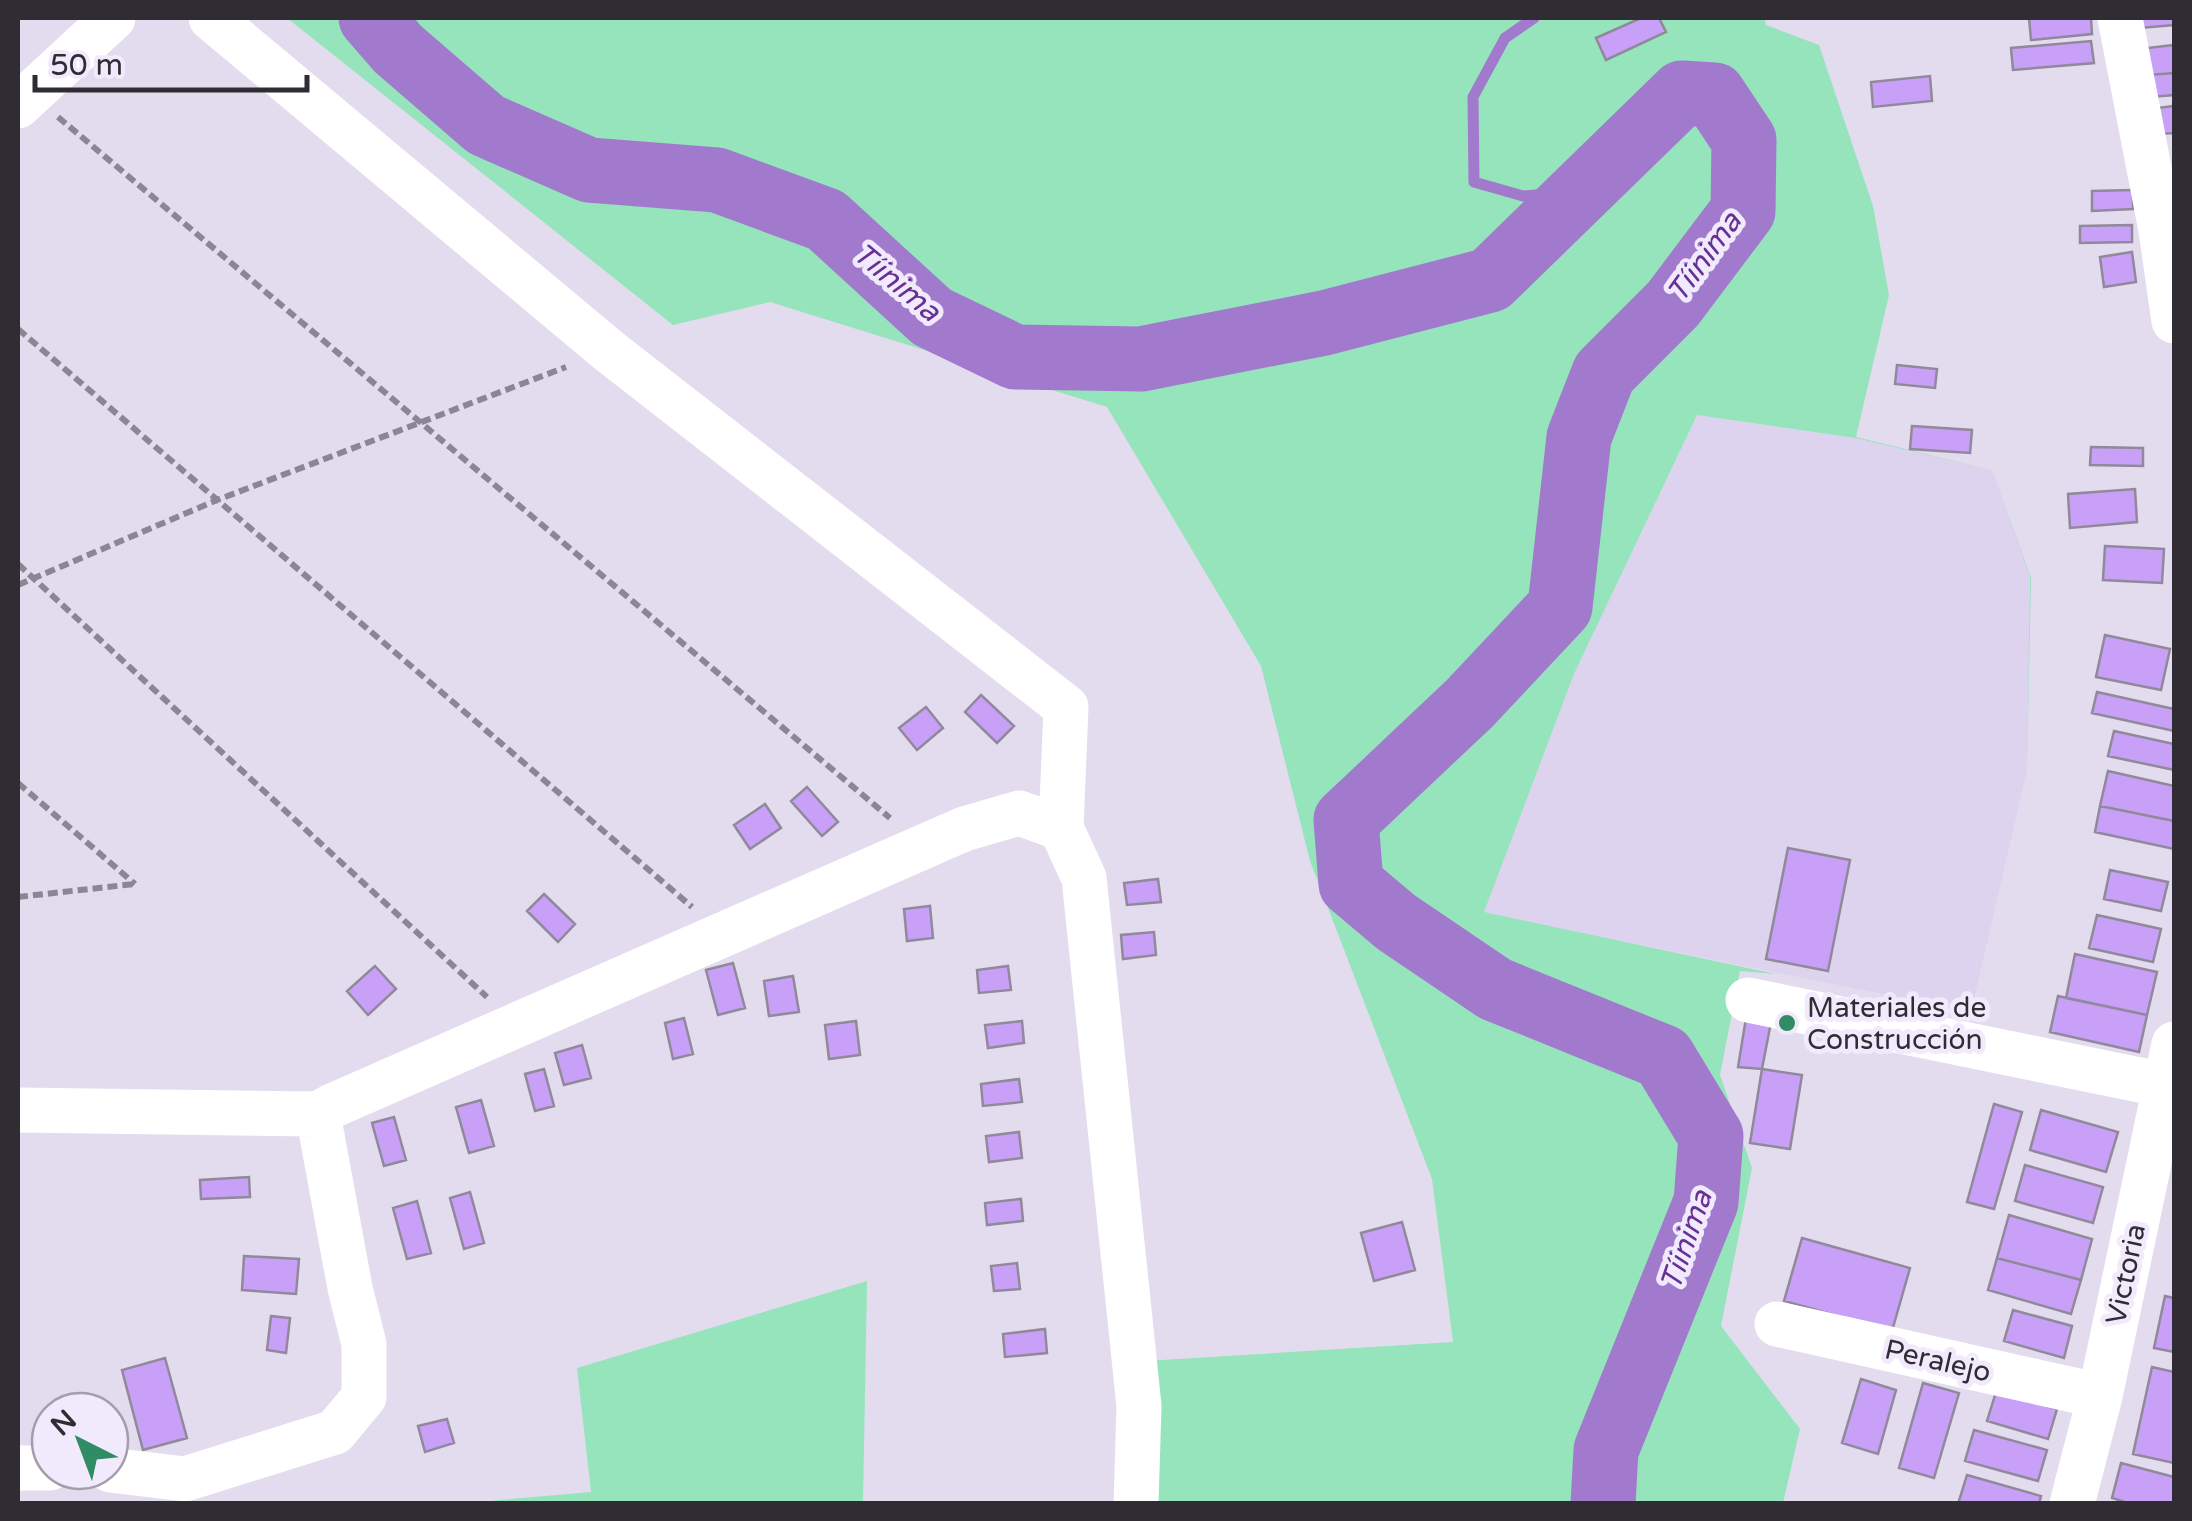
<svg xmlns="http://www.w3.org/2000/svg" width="2192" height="1521" viewBox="0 0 2192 1521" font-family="'Varela Round',sans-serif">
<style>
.built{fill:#ded3ee}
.green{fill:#95e4bb}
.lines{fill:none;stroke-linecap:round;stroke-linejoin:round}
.stream{stroke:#a17ace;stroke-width:11}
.river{stroke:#a17ace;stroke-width:65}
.building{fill:#c8a0f8;stroke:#90899a;stroke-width:2.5}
.path{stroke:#8b8693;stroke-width:6;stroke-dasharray:10 5;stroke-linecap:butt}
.minor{stroke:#fff;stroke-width:45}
.poi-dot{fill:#2f8c64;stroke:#f1e9fc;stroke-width:4}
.labels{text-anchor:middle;stroke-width:10;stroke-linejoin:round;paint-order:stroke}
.poi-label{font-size:28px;fill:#2f2c33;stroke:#f1e9fc;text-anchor:start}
.street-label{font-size:28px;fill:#2f2c33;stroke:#f1e9fc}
.water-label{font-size:30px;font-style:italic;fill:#653195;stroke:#f1e9fc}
</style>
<rect width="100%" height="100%" fill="#e3dcef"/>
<!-- built -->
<path class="built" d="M1697,415l158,23 137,32 38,107 -3,193 -56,242 -488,-99 91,-239z"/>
<!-- green -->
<path class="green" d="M287,18h1477l2,7 53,20 54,161 16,89 -33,142 136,33 39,108 -4,192 3,-193 -38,-107 -137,-32 -158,-23 -123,259 -90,238 292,62 -36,-3 -20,104 32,93 -31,158 79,103 -17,74h-645l8,-142 307,-19 -21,-163 -122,-318 -49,-195 -154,-259 -337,-105 -97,23z
M867,1281l-4,222h-397l125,-11 -14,-124z"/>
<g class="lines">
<!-- stream -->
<path class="stream" d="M1534,18l-29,20 -32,59 1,85 49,14 59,-5"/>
<!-- river -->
<path class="river" d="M371,18l27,31 88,76 103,45 128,10 109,40 106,97 83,40 126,2 183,-36 166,-43 192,-187 32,2 30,45 -1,71 -70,93 -69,69 -25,64 -19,170 -90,96 -124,117 5,64 45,38 99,67 168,68 48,79 -5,66 -100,248 -3,54"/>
</g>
<!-- building -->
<path class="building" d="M1641,18h18l7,14 -60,28 -10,-22z
M2029,18h62l1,16 -61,6z
M2139,18h35v7l-34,3z
M2091,41l3,22 -81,7 -2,-22z
M2174,45v28l-25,2 -2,-27z
M2174,73v22l-23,2 -2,-22z
M1930,76l2,25 -59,6 -2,-25z
M2174,106v27l-15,1 -2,-26z
M2133,190v19l-41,2v-20z
M2132,225v17l-52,1v-17z
M2132,252l4,30 -32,5 -4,-30z
M1897,365l40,4 -2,19 -40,-4z
M1912,426l60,4 -2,23 -60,-4z
M2091,447l52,1v18l-53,-1z
M2135,489l2,33 -67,6 -2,-34z
M2105,546l59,3 -2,34 -59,-3z
M2105,635l65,14 -9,41 -65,-13z
M2097,692l77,17v22l-82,-18z
M981,695l33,31 -17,17 -32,-31z
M926,707l17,21 -26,22 -18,-22z
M2114,731l60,13v26l-66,-14z
M2108,771l66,15v35l-74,-15z
M807,787l31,35 -16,14 -31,-35z
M765,804l16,24 -31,21 -16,-24z
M2100,806l74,15v28l-79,-17z
M1788,848l62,12 -22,111 -62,-12z
M2110,870l58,12 -7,29 -57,-12z
M1158,879l3,23 -34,3 -3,-22z
M544,894l31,30 -17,18 -31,-31z
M930,906l3,32 -26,3 -3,-32z
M2097,915l64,14 -8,33 -64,-14z
M1154,932l2,23 -33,4 -2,-24z
M2075,954l82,18 -10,43 -81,-17z
M733,963l12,45 -27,7 -12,-45z
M375,966l21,23 -28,26 -21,-24z
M1008,966l3,24 -32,3 -2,-23z
M793,976l6,36 -30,4 -5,-35z
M2058,996l89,19 -8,37 -89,-20z
M1747,1012l25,5 -10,52 -24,-2z
M684,1018l9,36 -20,5 -8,-36z
M856,1021l4,34 -31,4 -4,-34z
M1022,1021l2,22 -36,5 -3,-23z
M582,1045l9,33 -27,7 -9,-32z
M544,1069l10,37 -19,5 -10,-37z
M1762,1069l40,6 -12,74 -40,-6z
M1019,1079l3,23 -39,4 -2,-22z
M481,1100l13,46 -25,7 -13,-46z
M1994,1104l28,8 -28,97 -27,-7z
M2041,1110l77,22 -12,40 -76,-22z
M394,1117l12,43 -22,6 -12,-43z
M1019,1132l3,26 -33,4 -3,-26z
M2025,1165l78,22 -10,36 -78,-22z
M249,1177l1,20 -49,2 -1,-19z
M470,1192l14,51 -20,6 -14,-51z
M1021,1199l2,22 -36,4 -2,-22z
M417,1201l14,52 -24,6 -14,-51z
M2009,1215l83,24 -11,41 -84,-22z
M1402,1222l13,48 -41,11 -13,-48z
M1802,1238l108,30 -18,63 -108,-30z
M244,1256l55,3 -3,35 -54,-4z
M1997,1258l84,22 -10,34 -83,-24z
M1017,1263l3,26 -26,2 -3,-25z
M2165,1296l9,2v54l-20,-4z
M2013,1310l59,16 -8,32 -60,-17z
M271,1316l19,2 -4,35 -19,-3z
M1045,1329l2,24 -42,4 -2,-23z
M165,1358l22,80 -44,12 -21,-80z
M2152,1367l22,5v91l-41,-9z
M1861,1379l35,11 -18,64 -36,-11z
M1923,1383l36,10 -25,85 -35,-10z
M1996,1392l61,17 -9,30 -61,-18z
M447,1419l7,24 -29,9 -7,-26z
M1974,1430l73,20 -9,31 -73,-20z
M2121,1463l53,14v27h-43l-19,-6z
M1967,1475l74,21 -2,8h-81z"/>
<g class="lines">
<!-- path -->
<path class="path" d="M58,117l832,701
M18,329l674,578
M18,564l469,433
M18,585l199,-85 349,-133
M18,783l117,101
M18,897l116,-13"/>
<!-- minor -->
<path class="minor" d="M211,18l398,333 457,356 -5,121 23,50 55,528 -3,98
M2120,18l41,212 13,91
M18,106l95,-88
M1748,1000l426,87
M18,1110l300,4 14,-8 632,-277 55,-16 42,15
M1777,1324l323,72
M18,1468h32
M110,1470l75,9 150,-47 29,-35v-53l-14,-56 -32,-174
M2072,1504l28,-108 74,-352"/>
</g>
<!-- markers -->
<circle class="poi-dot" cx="1787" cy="1023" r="10"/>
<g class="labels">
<!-- poi labels -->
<g class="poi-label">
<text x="1807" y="1017">Materiales de<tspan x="1807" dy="32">Construcción</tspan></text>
</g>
<!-- street labels -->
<g class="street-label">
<text transform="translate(2125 1274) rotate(-78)" y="10">Victoria</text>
<text transform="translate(1938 1360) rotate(13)" y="10">Peralejo</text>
</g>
<!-- water labels -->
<g class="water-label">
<text transform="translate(1704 257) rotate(-54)" y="10">Tíinima</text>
<text transform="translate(897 282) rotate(40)" y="10">Tíinima</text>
<text transform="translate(1686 1240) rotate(-71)" y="10">Tíinima</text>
</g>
</g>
<!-- border -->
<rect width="2192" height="1521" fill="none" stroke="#2f2c33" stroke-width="40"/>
<!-- north arrow -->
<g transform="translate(80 1441) rotate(318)"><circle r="48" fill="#f1e9fc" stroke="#a39dac" stroke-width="2.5"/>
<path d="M0-8L18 38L0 25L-18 38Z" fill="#2f8c64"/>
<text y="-15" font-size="28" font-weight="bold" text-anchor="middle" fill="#2f2c33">N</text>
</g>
<!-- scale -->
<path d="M35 75v15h272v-15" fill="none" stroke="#2f2c33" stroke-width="5"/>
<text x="50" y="75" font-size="30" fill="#2f2c33" stroke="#f1e9fc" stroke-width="8" paint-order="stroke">50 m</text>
</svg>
